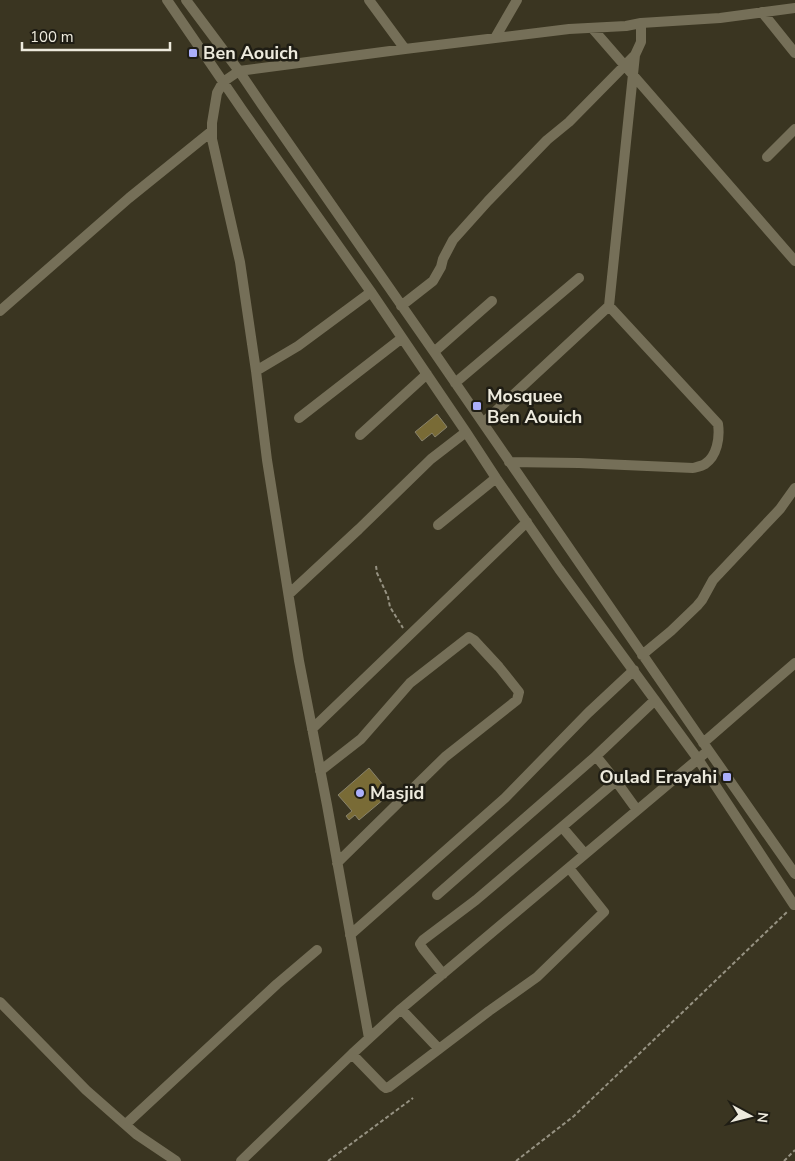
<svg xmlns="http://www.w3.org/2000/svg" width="795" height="1161" viewBox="0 0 795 1161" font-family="'Nunito Sans',sans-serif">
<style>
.building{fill:#796b36;stroke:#88826b}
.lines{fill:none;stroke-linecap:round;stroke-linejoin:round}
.path{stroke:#969282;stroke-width:2;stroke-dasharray:4 2.5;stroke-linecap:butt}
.minor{stroke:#756f58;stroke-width:10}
.poi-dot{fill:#abaffb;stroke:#1f1d14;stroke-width:2}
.labels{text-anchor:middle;stroke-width:5;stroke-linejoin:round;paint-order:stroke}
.poi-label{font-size:18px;font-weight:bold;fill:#edeadd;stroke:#1f1d14;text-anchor:start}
</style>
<rect width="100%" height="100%" fill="#3a3521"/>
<!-- building -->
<path class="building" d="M437,414l10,13 -12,10 -3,-4 -10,8 -7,-9z
M369,768l15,18 -6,5 6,8 -25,21 -4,-5 -6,5 -3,-4 6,-5 -14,-16z"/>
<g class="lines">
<!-- path -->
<path class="path" d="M376,566l1,7 11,24 2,10 13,21
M328,1161l85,-63
M516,1161l58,-45 112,-107 101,-97
M784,1161l11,-11"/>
<!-- minor -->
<path class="minor" d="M167,0l76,111 128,181 95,140 30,46 63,91 139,190 96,146 1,-1
M186,0l53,71 23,34 172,247 275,399 86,123
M369,0l36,49
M762,12l33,41
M592,28l203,233
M495,38l22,-38
M767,157l28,-28
M401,306l32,-25 8,-14 2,-8 10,-19 35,-39 59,-61 22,-18 66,-67 6,-13v-19
M0,311l129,-113 83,-67
M434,352l58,-51
M256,371l42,-25 73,-54
M455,383l124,-105
M299,418l103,-80
M483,423l126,-117 26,-251
M360,435l67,-61
M509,462l70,1 114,5c4,-1 9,-2 12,-4 12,-8 15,-26 13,-40l-109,-118
M438,525l58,-47
M289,594l70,-65 72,-70 35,-27
M642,655l29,-24 26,-25 5,-6 11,-20 67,-71 15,-21
M312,729l215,-207
M703,743l92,-80
M320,771l41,-32 49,-56 59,-46 5,3 25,27 20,25 -2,8 -72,57 -108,106
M637,810l-21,-29 -20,-25 59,-56
M562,827l23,27
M437,895l159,-139
M350,935l155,-137 83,-85 46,-43
M443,974l-20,-25 -3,-5 3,-4 53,-40 140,-119
M0,1002l86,88 50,44 40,27
M401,1009l38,40
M369,1038l-42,-233 -28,-144 -32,-201 -11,-89 -16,-109 -28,-123v-16l5,-30 6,-11 16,-11 166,-22 164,-20 57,-3 15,-3 79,-5 75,-10
M352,1054l31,32 3,2 3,-1 100,-76 48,-34 67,-65 -35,-44
M126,1124l151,-140 40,-34
M241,1161l111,-107 49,-45 303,-255"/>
</g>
<!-- markers -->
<g class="poi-dot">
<rect x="188" y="48" width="10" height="10" rx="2.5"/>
<rect x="472" y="401" width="10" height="10" rx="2.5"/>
<rect x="722" y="772" width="10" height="10" rx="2.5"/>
<circle cx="360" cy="793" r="5"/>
</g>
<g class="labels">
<!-- poi labels -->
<g class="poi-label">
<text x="203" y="59">Ben Aouich</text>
<text x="487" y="402">Mosquee<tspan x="487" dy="21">Ben Aouich</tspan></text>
<text x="717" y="783" text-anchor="end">Oulad Erayahi</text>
<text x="370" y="799">Masjid</text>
</g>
</g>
<!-- north arrow -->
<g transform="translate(750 1116) rotate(97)" stroke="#1f1d14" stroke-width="4" paint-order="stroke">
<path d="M0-4L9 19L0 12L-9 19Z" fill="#edeadd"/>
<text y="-8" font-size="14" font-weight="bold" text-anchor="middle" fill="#edeadd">N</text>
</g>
<!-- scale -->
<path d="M22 42v8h148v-8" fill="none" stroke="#edeadd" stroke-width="2.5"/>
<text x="30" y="42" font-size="15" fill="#edeadd" stroke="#1f1d14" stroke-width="4" paint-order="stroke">100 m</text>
</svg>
